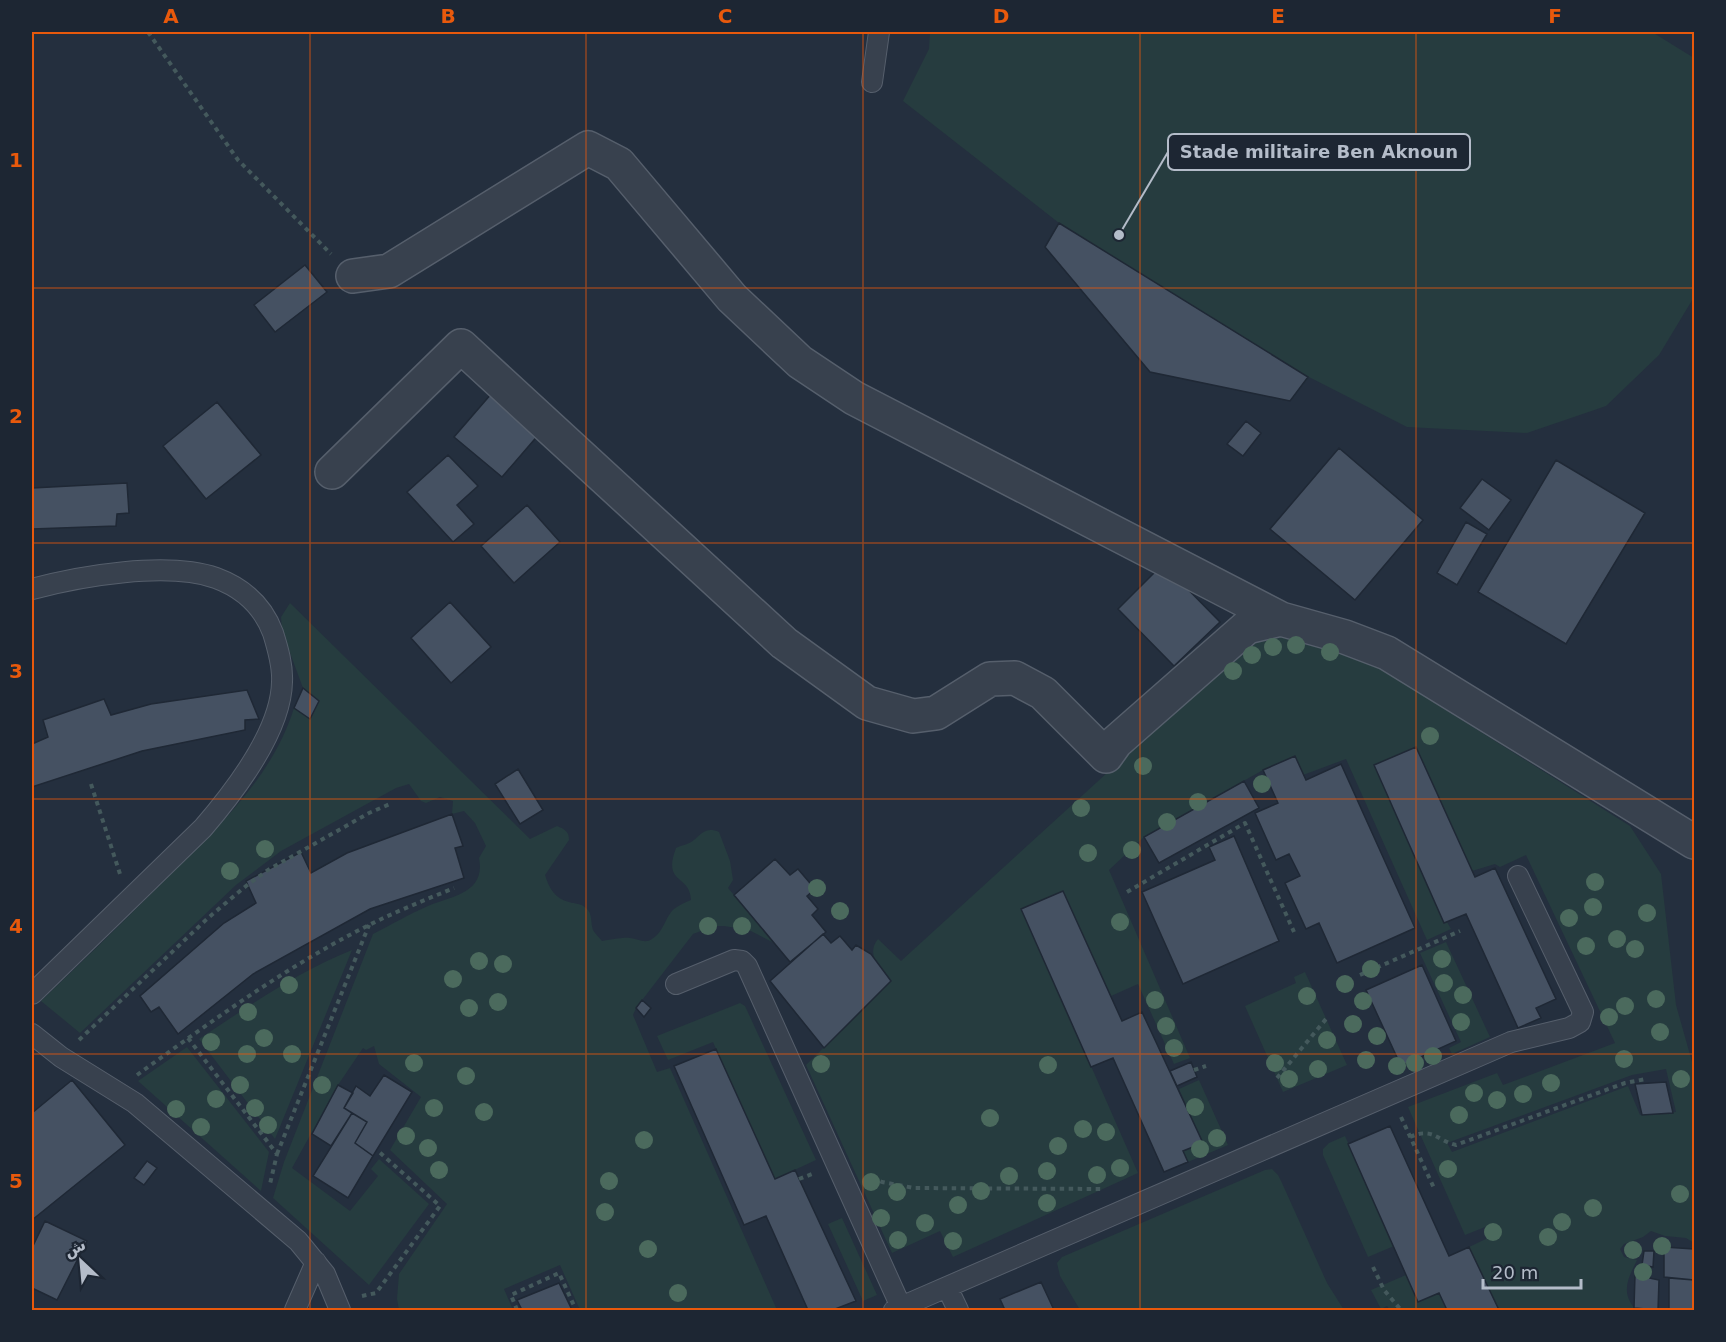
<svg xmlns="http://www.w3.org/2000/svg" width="1726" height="1342" viewBox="0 0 1726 1342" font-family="'DejaVu Sans','Noto Naskh Arabic',sans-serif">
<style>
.green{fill:#263c3f;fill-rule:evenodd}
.building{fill:#455162;stroke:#1f2835;stroke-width:1.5}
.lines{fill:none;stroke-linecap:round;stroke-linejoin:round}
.lane-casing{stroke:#565f6c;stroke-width:22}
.street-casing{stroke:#565f6c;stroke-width:36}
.path{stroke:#44595c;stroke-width:4;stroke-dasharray:4.5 4.5;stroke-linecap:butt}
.lane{stroke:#38414e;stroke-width:20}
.street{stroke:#38414e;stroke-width:33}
.tree{fill:#4b6a5d}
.grid{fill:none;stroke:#e8590c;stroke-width:1.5;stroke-opacity:0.55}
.leader{fill:none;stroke:#b4bcc9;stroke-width:2}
.callout-dot{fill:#b4bcc9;stroke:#1d2633;stroke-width:2}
.callout{fill:#1d2633;stroke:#b4bcc9;stroke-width:2}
.callout-label{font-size:18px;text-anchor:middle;font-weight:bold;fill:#b4bcc9}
.neatline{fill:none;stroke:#e8590c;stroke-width:2}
.grid-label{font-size:20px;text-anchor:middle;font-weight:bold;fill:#e8590c}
</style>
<rect width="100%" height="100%" fill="#242f3e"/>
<!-- green -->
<path class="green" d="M930,32h722l42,26v239l-35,58 -53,51 -79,27 -120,-6 -98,-50 -19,24 -140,-29 -105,-125 14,-24 -156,-122 26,-52z
M290,603l240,236 27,-13c8,3 12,6 12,14l-24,35c4,13 10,24 24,27 6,2 12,1 17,6 7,6 4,14 7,22 2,4 6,7 9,11 8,-1 21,-4 28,-3 8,1 15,6 22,1 12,-7 13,-22 22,-30 5,-4 12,-7 17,-9 -1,-26 -29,-15 -15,-52 6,-3 14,-4 18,-8 9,-8 13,-13 25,-8l11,29 3,19 -5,8 46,55 -25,-13 -25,-4h-10l-21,8 -57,74 -3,7 24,57 13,-4 107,242h-197l-20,-45 -56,24 9,21h-114l-2,-11 2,-25 48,-70 -57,-54 31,-53 -42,-33 -5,-18 -8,4 -3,-2 -25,37 -46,83 58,43 28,-35 -7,-7 8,-10 50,45 -60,81 -96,-87 11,-36 89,-228c18,-9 36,-20 55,-28 24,-10 58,-13 51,-48l7,-12 -11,-23 -11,-12 -12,3 1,-13 -13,-4 -14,6 -5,-2 -12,-17 -13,4 -115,63 -45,34 -156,148 -39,-32c41,-39 82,-79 122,-119 51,-51 109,-103 131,-174l16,10 9,-17 -16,-13 -21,-57 -1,-14z
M1281,635l78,20 271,171 31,48 15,131 18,64v174l-8,-5 -21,-2 -14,-5 -8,6 -19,7 -4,5 4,8 13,3c-9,19 -17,32 -1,50h-137l-30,-63 21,-10 -5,-10 -20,8 -57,-128 89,-34 6,12 112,-42 -89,-188 -26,12 -5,-3 -23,7 -28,52 3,-1 4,7 -24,11 -81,-181 -43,16 -9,-19 -31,14 -119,67 -35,33 81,188 -16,6 -36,-80 -27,12 -48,-104 -41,17 116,264 -185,84 -13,-26 -48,22 -86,-188 85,-84c-10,-12 -26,-26 -13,-42l23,22 344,-314 19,-8zM1666,1069l10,43 -36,3 -12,-29 -176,66 -5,-9 185,-68z
M1446,942l44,95 -38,17 -3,-6 12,-6 -41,-89z
M352,950l-77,189 -76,-100c50,-33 98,-67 153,-89z
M1305,972l42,93 -64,27 -38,-86 51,-23 -2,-6z
M740,1003l5,3 71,154 -41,19 -62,-137 -45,18 -11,-24z
M187,1047l82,105 -8,39 -123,-110z
M1199,1080l29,65 -40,17 -5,-11 20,-9 -24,-53z
M1345,1136l49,110 -26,11 -45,-102v-6l6,-6z
M1272,1169l6,6 4,8 45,100 17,27h-264l-20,-34 -3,-13 5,-6 203,-87z
M842,1218l35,77 -14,6 -35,-77z
M1406,1275l12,26 21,-8 8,17h-57l-3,-4 -6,3 -10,-19z"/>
<!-- building -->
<path class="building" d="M1059,223l249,154 -18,24 -140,-29 -105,-125z
M305,265l22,27 -52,40 -21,-27z
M492,393l48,40 -38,44 -48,-40z
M217,402l44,53 -55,44 -43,-53z
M1246,421l15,12 -18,23 -16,-12z
M1339,448l84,72 -68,80 -85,-71z
M448,455l30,31 -21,19 17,19 -21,18 -46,-50z
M1556,460l89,53 -79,131 -88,-52z
M1482,479l29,21 -22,30 -29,-22z
M127,483l2,30 -12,1 -1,12 -84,3v-41z
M527,505l33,37 -46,41 -33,-37z
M1466,522l21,12 -30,51 -20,-12z
M1163,564l57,58 -46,44 -56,-57z
M450,602l41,45 -40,36 -40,-45z
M303,688l16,13 -9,18 -16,-11z
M247,690l12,29 -14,1v10l-103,21 -110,36v-43l16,-7 -5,-17 61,-21 7,16 40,-11z
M1416,747l59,130 20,-9 61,131 -20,9 5,10 -23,10 -52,-114 -22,9 -70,-158z
M1295,756l11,24 35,-16 74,164 -78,35 -18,-40 -13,6 -21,-46 15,-7 -11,-22 -13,6 -21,-47 23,-10 -15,-33z
M518,769l25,41 -23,14 -25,-40z
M1244,781l15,27 -100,55 -15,-26z
M452,814l11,32 -8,2 9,30 -94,31 -117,65 -75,60 -19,-27 -8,5 -11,-16 84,-73 32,-20 -10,-22 55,-29 10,21 36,-20z
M1234,836l45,105 -96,43 -41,-92 73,-32 -6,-13z
M775,859l15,16 8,-6 17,20 -8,7 11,13 -6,6 14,17 -36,30 -56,-67z
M1063,891l59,130 20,-9 61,131 -20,8 5,11 -24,10 -51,-114 -22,9 -70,-158z
M823,934l8,9 9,-7 12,14 4,-5 15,9 20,27 -67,67 -54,-67z
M1422,965l34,76 -55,25 -35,-76z
M642,1000l9,8 -7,9 -8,-9z
M716,1049l59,130 20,-9 61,131 -21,8 1,1h-28l-42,-94 -22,9 -70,-159z
M1191,1062l6,15 -20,9 -7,-15z
M384,1075l28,17 -39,64 -18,-13 12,-21 -23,-14 12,-22 14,10z
M72,1080l53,65 -93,75v-107z
M1666,1082l7,31 -31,2 -7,-31z
M338,1085l15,8 -9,15 8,5 -21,33 -19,-12z
M352,1113l15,9 -12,21 18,13 -25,42 -35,-22z
M1390,1126l59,130 20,-9 30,63h-52l-8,-17 -21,9 -70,-158z
M147,1161l10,7 -13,17 -10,-7z
M45,1221l42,20 -30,59 -25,-12v-40z
M1664,1247l30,2v31l-30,-3z
M1644,1251h10l-1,16 -11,-2z
M1635,1275l24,5 -1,30 -24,-2z
M1669,1278l25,2v30h-25z
M1041,1282l13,28h-49l-5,-11z
M559,1283l13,27h-50l-5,-10z"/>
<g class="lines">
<defs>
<path id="lane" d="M872,82l7,-50
M32,589c49,-13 135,-28 184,-11 27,10 47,28 57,55 5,16 10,33 9,49 -1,50 -48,110 -79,146l-171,166
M676,984l58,-24 8,1 5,5 154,341
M32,1034l29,23 74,46 163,138 27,33 15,36
M947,1287l11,23
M295,1310l21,-48
M894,1310l617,-268 58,-14 11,-6 3,-10 -65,-136"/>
<path id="street" d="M353,276l36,-5 199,-123 31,16 113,134 68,64 54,36 427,221 64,18 42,16 307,189
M332,472l129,-126 323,297 83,60 46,13 23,-3 54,-34 25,-1 28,15 63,63 10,-14 131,-115 34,-8"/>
</defs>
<!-- lane casing -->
<use href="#lane" class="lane-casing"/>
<!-- street casing -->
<use href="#street" class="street-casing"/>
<!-- path -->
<path class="path" d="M148,32l90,128 93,94
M91,784l29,90
M1127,892l118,-69 49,109
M1360,975l100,-44
M188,1038l89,116 -7,30
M79,1040l129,-122 38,-32 22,-16 101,-57 21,-9
M1194,1070l12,-4
M137,1075c75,-54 150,-109 232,-150 28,-14 56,-25 85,-37
M1277,1078l49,-59
M1401,1117l33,71
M1410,1137c23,-10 26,3 46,8l169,-62 21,-4
M277,1154l92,-229
M872,1178l10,4 32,6 189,1
M799,1179l13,-5
M1373,1267l11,23 17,20
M362,1296l14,-3 64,-87 -63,-56
M517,1310l-6,-15 48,-22 17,37"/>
<!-- lane -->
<use href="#lane" class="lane"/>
<!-- street -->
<use href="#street" class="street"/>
</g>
<!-- trees -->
<g class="tree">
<circle cx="1296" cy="645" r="9"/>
<circle cx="1273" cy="647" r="9"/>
<circle cx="1330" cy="652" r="9"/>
<circle cx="1252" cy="655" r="9"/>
<circle cx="1233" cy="671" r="9"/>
<circle cx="1430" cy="736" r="9"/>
<circle cx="1143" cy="766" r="9"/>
<circle cx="1262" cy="784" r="9"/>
<circle cx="1198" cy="802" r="9"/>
<circle cx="1081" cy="808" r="9"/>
<circle cx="1167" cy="822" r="9"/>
<circle cx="265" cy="849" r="9"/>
<circle cx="1132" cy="850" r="9"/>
<circle cx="1088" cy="853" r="9"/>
<circle cx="230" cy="871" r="9"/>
<circle cx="1595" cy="882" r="9"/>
<circle cx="817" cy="888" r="9"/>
<circle cx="1593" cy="907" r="9"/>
<circle cx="840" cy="911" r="9"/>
<circle cx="1647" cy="913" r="9"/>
<circle cx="1569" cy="918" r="9"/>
<circle cx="1120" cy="922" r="9"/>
<circle cx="708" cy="926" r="9"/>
<circle cx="742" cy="926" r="9"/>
<circle cx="1617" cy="939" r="9"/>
<circle cx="1586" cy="946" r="9"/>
<circle cx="1635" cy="949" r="9"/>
<circle cx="1442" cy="959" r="9"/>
<circle cx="479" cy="961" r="9"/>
<circle cx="503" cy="964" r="9"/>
<circle cx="1371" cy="969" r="9"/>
<circle cx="453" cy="979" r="9"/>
<circle cx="1444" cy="983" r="9"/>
<circle cx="1345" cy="984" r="9"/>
<circle cx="289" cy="985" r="9"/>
<circle cx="1463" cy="995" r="9"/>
<circle cx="1307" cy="996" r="9"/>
<circle cx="1656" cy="999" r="9"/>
<circle cx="1155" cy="1000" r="9"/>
<circle cx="1363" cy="1001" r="9"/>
<circle cx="498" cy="1002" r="9"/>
<circle cx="1625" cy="1006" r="9"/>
<circle cx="469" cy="1008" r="9"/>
<circle cx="248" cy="1012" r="9"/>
<circle cx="1609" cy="1017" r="9"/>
<circle cx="1461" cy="1022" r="9"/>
<circle cx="1353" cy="1024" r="9"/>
<circle cx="1166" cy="1026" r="9"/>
<circle cx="1660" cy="1032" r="9"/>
<circle cx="1377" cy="1036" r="9"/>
<circle cx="264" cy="1038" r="9"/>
<circle cx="1327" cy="1040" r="9"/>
<circle cx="211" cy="1042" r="9"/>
<circle cx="1174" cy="1048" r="9"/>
<circle cx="247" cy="1054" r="9"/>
<circle cx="292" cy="1054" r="9"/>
<circle cx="1433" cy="1056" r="9"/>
<circle cx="1624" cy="1059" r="9"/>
<circle cx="1366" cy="1060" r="9"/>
<circle cx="414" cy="1063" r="9"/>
<circle cx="1275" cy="1063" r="9"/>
<circle cx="1415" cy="1063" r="9"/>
<circle cx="821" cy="1064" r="9"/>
<circle cx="1048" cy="1065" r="9"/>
<circle cx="1397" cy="1066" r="9"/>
<circle cx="1318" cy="1069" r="9"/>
<circle cx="466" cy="1076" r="9"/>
<circle cx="1289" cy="1079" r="9"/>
<circle cx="1681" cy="1079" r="9"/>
<circle cx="1551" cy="1083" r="9"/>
<circle cx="240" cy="1085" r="9"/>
<circle cx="322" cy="1085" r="9"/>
<circle cx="1474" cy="1093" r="9"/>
<circle cx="1523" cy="1094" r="9"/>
<circle cx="216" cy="1099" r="9"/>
<circle cx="1497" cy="1100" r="9"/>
<circle cx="1195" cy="1107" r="9"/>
<circle cx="255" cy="1108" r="9"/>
<circle cx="434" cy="1108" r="9"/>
<circle cx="176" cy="1109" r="9"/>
<circle cx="484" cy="1112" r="9"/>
<circle cx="1459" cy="1115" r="9"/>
<circle cx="990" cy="1118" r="9"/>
<circle cx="268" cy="1125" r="9"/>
<circle cx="201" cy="1127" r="9"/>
<circle cx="1083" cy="1129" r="9"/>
<circle cx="1106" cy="1132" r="9"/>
<circle cx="406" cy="1136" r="9"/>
<circle cx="1217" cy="1138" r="9"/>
<circle cx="644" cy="1140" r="9"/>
<circle cx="1058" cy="1146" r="9"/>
<circle cx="428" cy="1148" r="9"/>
<circle cx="1200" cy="1149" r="9"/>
<circle cx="1120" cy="1168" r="9"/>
<circle cx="1448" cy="1169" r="9"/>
<circle cx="439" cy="1170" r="9"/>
<circle cx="1047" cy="1171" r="9"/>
<circle cx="1097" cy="1175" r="9"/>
<circle cx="1009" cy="1176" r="9"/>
<circle cx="609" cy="1181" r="9"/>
<circle cx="871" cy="1182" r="9"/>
<circle cx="981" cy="1191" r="9"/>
<circle cx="897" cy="1192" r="9"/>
<circle cx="1680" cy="1194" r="9"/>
<circle cx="1047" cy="1203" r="9"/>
<circle cx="958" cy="1205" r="9"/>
<circle cx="1593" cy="1208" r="9"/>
<circle cx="605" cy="1212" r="9"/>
<circle cx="881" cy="1218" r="9"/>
<circle cx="1562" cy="1222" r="9"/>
<circle cx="925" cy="1223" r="9"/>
<circle cx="1493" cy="1232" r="9"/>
<circle cx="1548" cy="1237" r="9"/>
<circle cx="898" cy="1240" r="9"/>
<circle cx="953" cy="1241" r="9"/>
<circle cx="1662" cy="1246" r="9"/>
<circle cx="648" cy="1249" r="9"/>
<circle cx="1633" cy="1250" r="9"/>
<circle cx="1643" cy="1272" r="9"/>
<circle cx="678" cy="1293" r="9"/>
</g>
<!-- grid -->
<path class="grid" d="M310,32v1278M586,32v1278M863,32v1278M1140,32v1278M1416,32v1278M32,288h1662M32,543h1662M32,799h1662M32,1054h1662"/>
<!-- callouts -->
<path class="leader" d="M1119 235L1168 152"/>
<circle class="callout-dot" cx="1119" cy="235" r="6"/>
<rect class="callout" x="1168" y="134" width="302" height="36" rx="6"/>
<g class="callout-label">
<text x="1319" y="158">Stade militaire Ben Aknoun</text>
</g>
<!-- border -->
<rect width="1726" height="1342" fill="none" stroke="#1d2633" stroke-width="66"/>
<!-- north arrow -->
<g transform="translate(81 1261) rotate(334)" stroke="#1d2633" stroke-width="4.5" paint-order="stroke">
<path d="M0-4.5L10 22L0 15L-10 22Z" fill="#b4bcc9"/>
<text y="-9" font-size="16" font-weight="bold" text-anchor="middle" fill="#b4bcc9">ش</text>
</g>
<!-- scale -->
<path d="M1483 1279v9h98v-9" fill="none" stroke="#b4bcc9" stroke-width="3"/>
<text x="1492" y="1279" font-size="18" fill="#b4bcc9" stroke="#1d2633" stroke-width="4.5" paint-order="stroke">20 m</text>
<rect x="33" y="33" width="1660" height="1276" class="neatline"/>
<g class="grid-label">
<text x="171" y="23">A</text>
<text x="448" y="23">B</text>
<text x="725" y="23">C</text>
<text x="1001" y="23">D</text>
<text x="1278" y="23">E</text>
<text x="1555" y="23">F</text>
<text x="16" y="167">1</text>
<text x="16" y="423">2</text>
<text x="16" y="678">3</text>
<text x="16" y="933">4</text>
<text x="16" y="1188">5</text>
</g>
</svg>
